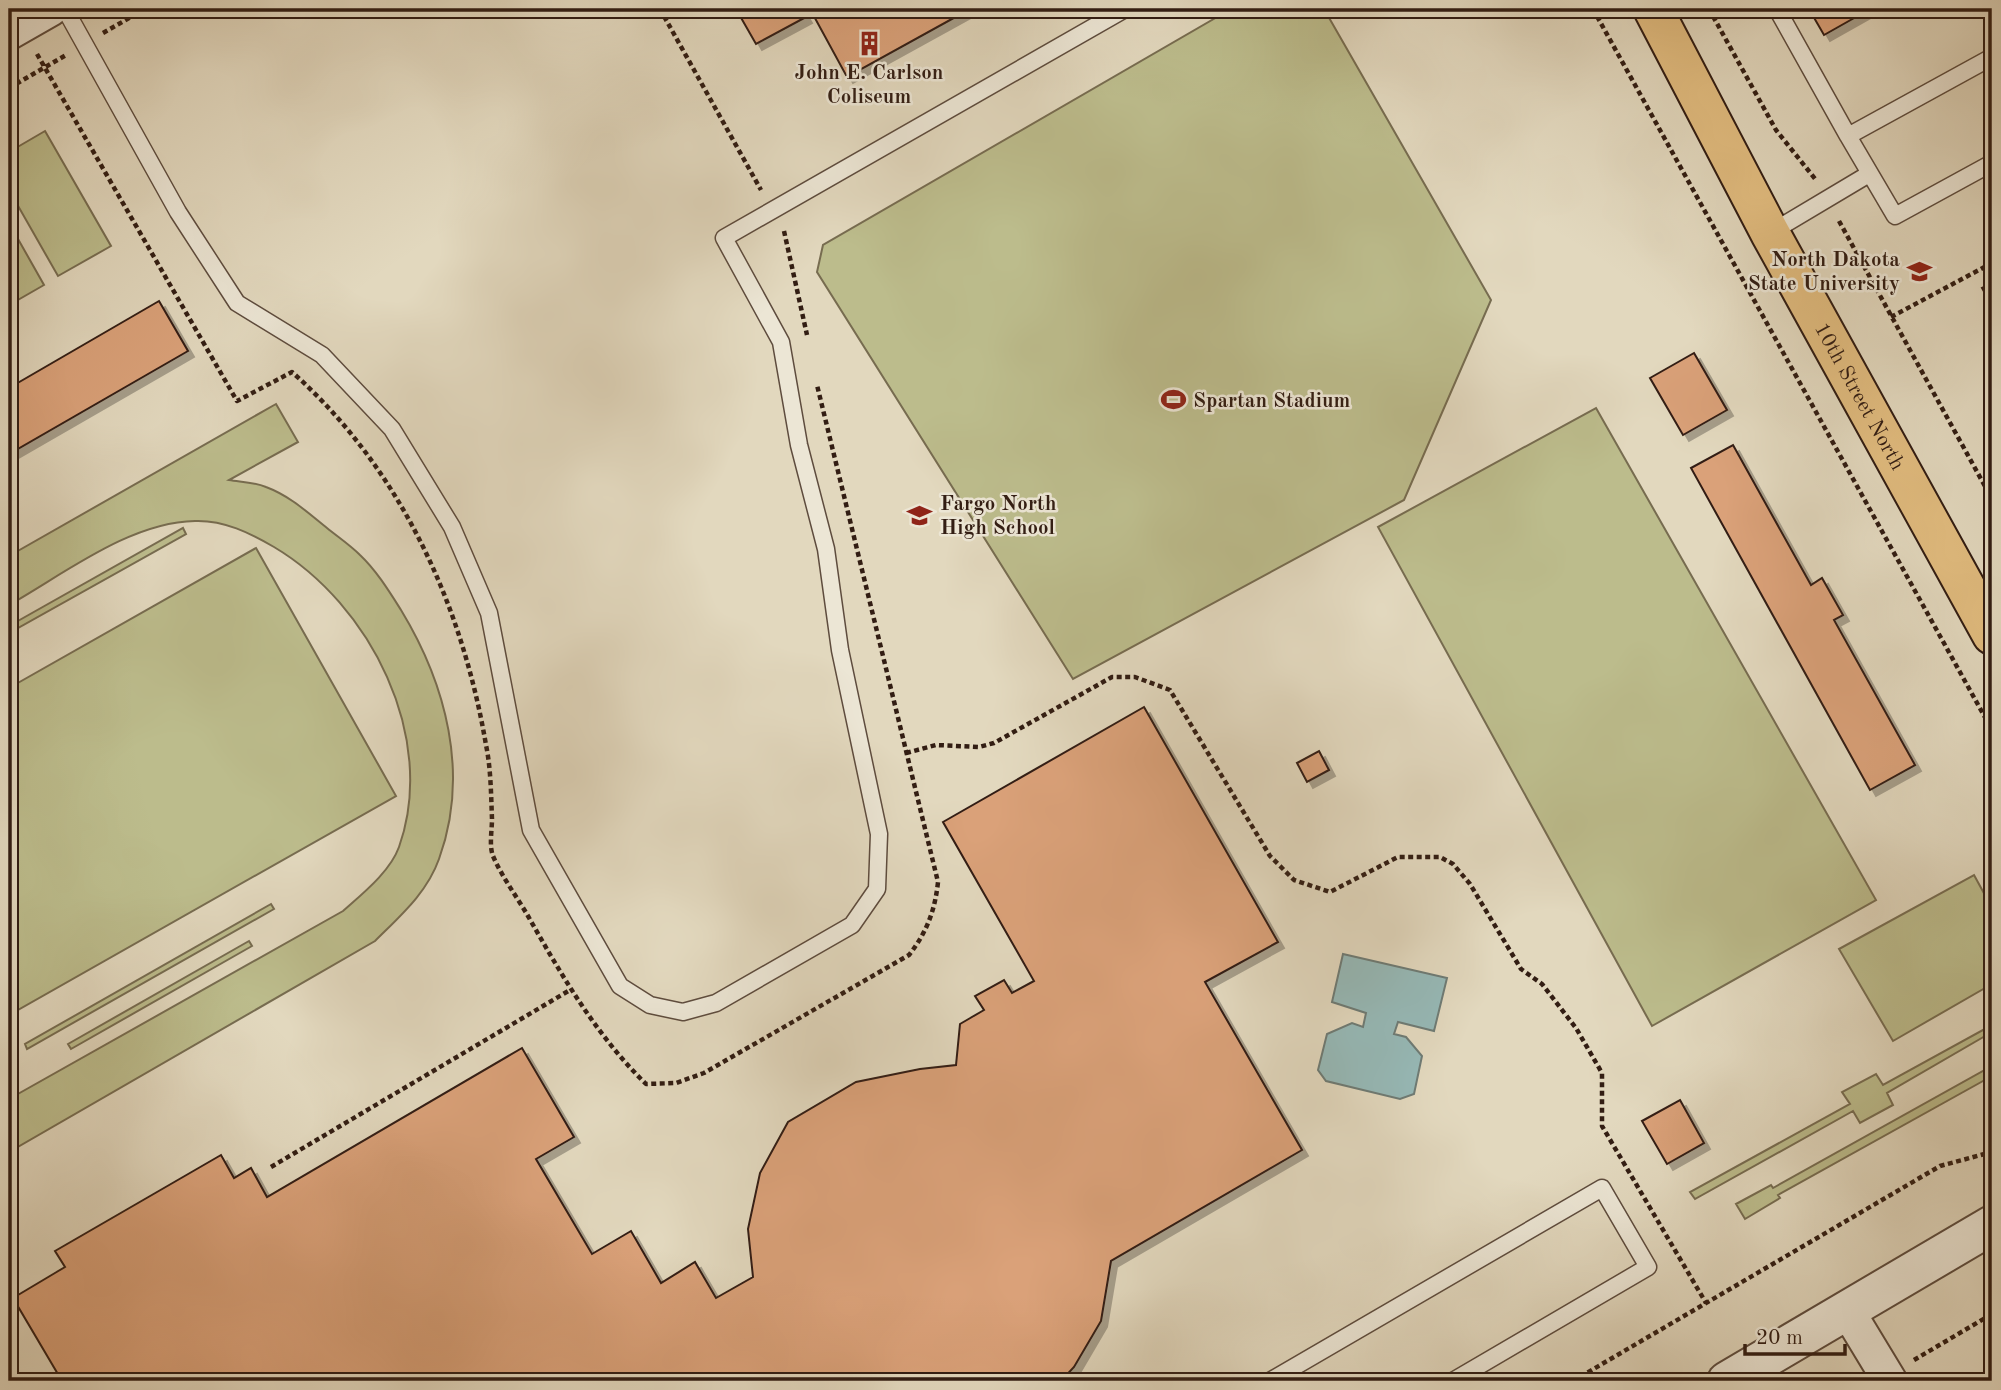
<svg xmlns="http://www.w3.org/2000/svg" width="2001" height="1390" viewBox="0 0 2001 1390" font-family="'Old Standard TT',serif">
<style>
.green{fill:#bcbc8c;stroke:#776c50;stroke-width:2}
.water{fill:#96b9b7;stroke:#6e7b75;stroke-width:2}
.building{fill:#daa179;stroke:#321d13;stroke-width:2;filter:url(#shadow)}
.lines{fill:none;stroke-linecap:round;stroke-linejoin:round}
.service-casing{stroke:#5e4c3e;stroke-width:19}
.minor-casing{stroke:#5e4c3e;stroke-width:37}
.tertiary-casing{stroke:#5e4c3e;stroke-width:42}
.primary-casing{stroke:#321d13;stroke-width:42}
.path{stroke:#321d13;stroke-width:4.5;stroke-dasharray:5 3.5;stroke-linecap:butt}
.service{stroke:#ece6d5;stroke-width:16}
.minor{stroke:#ece6d5;stroke-width:33}
.tertiary{stroke:#ece6d5;stroke-width:38}
.primary{stroke:#e1bc7f;stroke-width:38}
.labels{text-anchor:middle;stroke-width:5;stroke-linejoin:round;paint-order:stroke}
.poi-label{font-size:21px;font-weight:bold;fill:#321d13;stroke:#ece6d5;text-anchor:start}
.street-label{font-size:21px;fill:#321d13;stroke:#ece6d5}
</style>
<defs>
<filter id="shadow"><feDropShadow dx="6" dy="6" stdDeviation="0" flood-color="#0004"/></filter>
</defs>
<rect width="100%" height="100%" fill="#e2d8be"/>
<filter id="stains"><feTurbulence type="fractalNoise" baseFrequency=".00286" numOctaves="4"/><feColorMatrix values="0 0 0 0 .2 0 0 0 0 .09 0 0 0 0 .02 0 0 0 .5 -.17"/></filter>
<radialGradient id="worn" r=".72"><stop offset=".6" stop-color="#630" stop-opacity="0"/><stop offset="1" stop-color="#630" stop-opacity=".3"/></radialGradient>
<!-- green -->
<path class="green" d="M1231,9h93l167,291 -87,200 -331,179 -256,-407 6,-27z
M45,131l66,115 -53,30 -49,-86v-38z
M9,223l35,62 -35,20z
M276,404l22,38 -69,38c12,2 25,2 37,7 24,9 41,25 61,41 11,9 23,17 33,27 16,15 29,36 41,55 45,74 69,164 38,249 -12,34 -39,57 -64,82l-366,211v-53l334,-188c19,-17 47,-39 56,-64 39,-110 -29,-243 -125,-300 -24,-14 -50,-27 -79,-26 -65,1 -131,53 -186,84v-49z
M1596,408l280,492 -224,126 -274,-499z
M183,528l3,6 -177,99v-7z
M256,548l140,248 -387,219v-327z
M1974,875l18,33v76l-99,57 -54,-92z
M271,904l3,5 -247,140 -2,-5z
M249,941l3,5 -181,103 -3,-5z
M1992,1025v7l-105,61 6,12 -33,18 -7,-12 -158,88 -5,-7 160,-88 -8,-12 34,-18 7,11z
M1992,1066v10l-214,119 2,3 -35,21 -9,-15 35,-19 2,3z"/>
<!-- water -->
<path class="water" d="M1343,954l104,24 -13,53 -36,-9 -4,12 12,3 16,19 -8,38 -14,5 -74,-18 -8,-11 9,-36 25,-11 11,4 3,-14 -34,-11z"/>
<!-- building -->
<path class="building" d="M736,9h72l-5,3 3,5 -50,27z
M810,9h160l-123,68z
M1809,9h61l-46,26z
M1992,283v23l-10,-18z
M159,301l29,50 -179,103v-66z
M1694,353l33,57 -44,25 -33,-57z
M1733,445l78,140 11,-7 21,37 -9,5 81,145 -45,25 -179,-322z
M1144,707l134,235 -73,40 97,168 -191,111 -10,60 -27,46 -13,14h-999l-49,-83 52,-31 -10,-16 166,-96 13,23 17,-10 16,29 255,-149 52,89 -38,22 56,95 39,-23 30,52 34,-21 21,36 37,-21 -5,-48 12,-56 28,-51 68,-40 64,-13 36,-4 4,-41 24,-14 -9,-14 29,-16 8,13 22,-12 -91,-159z
M1319,751l10,19 -22,12 -10,-19z
M1680,1100l24,43 -37,21 -25,-43z"/>
<g class="lines">
<defs>
<path id="service" d="M65,9l113,203 59,91 85,52 70,74 60,98 37,86 42,217 89,156 30,19 33,7 33,-9 136,-78 25,-36 2,-55 -39,-184 -14,-101 -27,-104 -18,-103 -57,-104 401,-229
M1777,9l71,127
M1992,57l-144,79 47,80 97,-53
M1770,233l99,-59
M1270,1381l332,-193 46,79 -195,114"/>
<path id="minor" d="M9,33l42,-24
M1847,1310l43,71"/>
<path id="tertiary" d="M1727,1381l265,-156"/>
<g id="primary">
<path id="s1" d="M1653,9l117,224 222,402"/>
</g>
</defs>
<!-- service casing -->
<use href="#service" class="service-casing"/>
<!-- minor casing -->
<use href="#minor" class="minor-casing"/>
<!-- tertiary casing -->
<use href="#tertiary" class="tertiary-casing"/>
<!-- primary casing -->
<use href="#primary" class="primary-casing"/>
<!-- path -->
<path class="path" d="M660,9l101,181
M1593,9l399,721
M1709,9l67,121 40,50
M103,33l42,-24
M37,54l200,347 55,-29c108,96 170,232 194,373 5,24 5,50 6,74 0,11 -3,27 1,37 9,21 24,41 35,60 34,60 68,119 118,168l30,-1 28,-10 205,-118c18,-23 26,-45 29,-73l-121,-497
M9,88l57,-33
M1839,221l153,278
M784,231l23,104
M1891,317l101,-54
M906,753l30,-8 43,2 15,-4 118,-66h23l35,13 100,166 24,24 36,12 68,-35h42l13,7 17,20 51,85 21,15 34,44 26,45v53l104,177
M271,1167l299,-177
M1914,1360l78,-46
M1573,1381l367,-215 52,-14"/>
<!-- service -->
<use href="#service" class="service"/>
<!-- minor -->
<use href="#minor" class="minor"/>
<!-- tertiary -->
<use href="#tertiary" class="tertiary"/>
<!-- primary -->
<use href="#primary" class="primary"/>
</g>
<!-- icons -->
<defs>
<symbol id="building-bare" viewBox="-9 -9 18 18"><path d="M-4-6H4V6H1V3H-1V6H-4ZM-2.5-4.3h1.7v1.8h-1.7ZM.8-4.3h1.7v1.8H.8ZM-2.5-1h1.7V.8h-1.7ZM.8-1h1.7V.8H.8Z" fill="#8f2418" stroke="#ece6d5" stroke-width="2.5" paint-order="stroke"/></symbol>
<symbol id="university-bare" viewBox="-9 -9 18 18"><path d="M0-5L7-2L0 1L-7-2ZM-4 1L0 2.5L4 1V4Q0 6-4 4Z" fill="#8f2418" stroke="#ece6d5" stroke-width="2.5" paint-order="stroke"/></symbol>
<symbol id="stadium-bare" viewBox="-9 -9 18 18"><path d="M0-5a6.5 5 0 1 0 0 10a6.5 5 0 1 0 0-10ZM-3.5-1.8h7v3.6h-7Z" fill="#8f2418" stroke="#ece6d5" stroke-width="2.5" paint-order="stroke"/></symbol>
<symbol id="school-bare" viewBox="-9 -9 18 18"><path d="M0-5L7-2L0 1L-7-2ZM-4 1L0 2.5L4 1V4Q0 6-4 4Z" fill="#8f2418" stroke="#ece6d5" stroke-width="2.5" paint-order="stroke"/></symbol>
</defs>
<g fill-rule="evenodd">
<use href="#building-bare" x="852" y="26" width="35" height="35"/>
<use href="#university-bare" x="1902" y="254" width="35" height="35"/>
<use href="#stadium-bare" x="1156" y="382" width="35" height="35"/>
<use href="#school-bare" x="902" y="498" width="35" height="35"/>
</g>
<g class="labels">
<!-- poi labels -->
<g class="poi-label">
<text x="869" y="79" text-anchor="middle">John E. Carlson<tspan x="869" dy="24">Coliseum</tspan></text>
<text x="1900" y="266" text-anchor="end">North Dakota<tspan x="1900" dy="24">State University</tspan></text>
<text x="1193" y="407">Spartan Stadium</text>
<text x="940" y="510">Fargo North<tspan x="940" dy="24">High School</tspan></text>
</g>
<!-- street labels -->
<g class="street-label">
<text dy="7" stroke="none"><textPath href="#s1" startOffset="439">10th Street North</textPath></text>
</g>
</g>
<!-- margin -->
<rect width="2001" height="1390" fill="none" stroke="#e2d8be" stroke-width="35"/>
<rect x="10" y="10" width="1980" height="1369" fill="none" stroke="#321d13" stroke-width="3.5"/>
<rect x="18" y="18" width="1966" height="1355" fill="none" stroke="#321d13" stroke-width="2"/>
<!-- scale -->
<path d="M1745 1344v10h100v-10" fill="none" stroke="#321d13" stroke-width="3.5"/>
<text x="1756" y="1344" font-size="21" fill="#321d13" stroke="#ece6d5" stroke-width="5" paint-order="stroke">20 m</text>
<rect width="100%" height="100%" filter="url(#stains)"/>
<rect width="100%" height="100%" fill="url(#worn)"/>
</svg>
